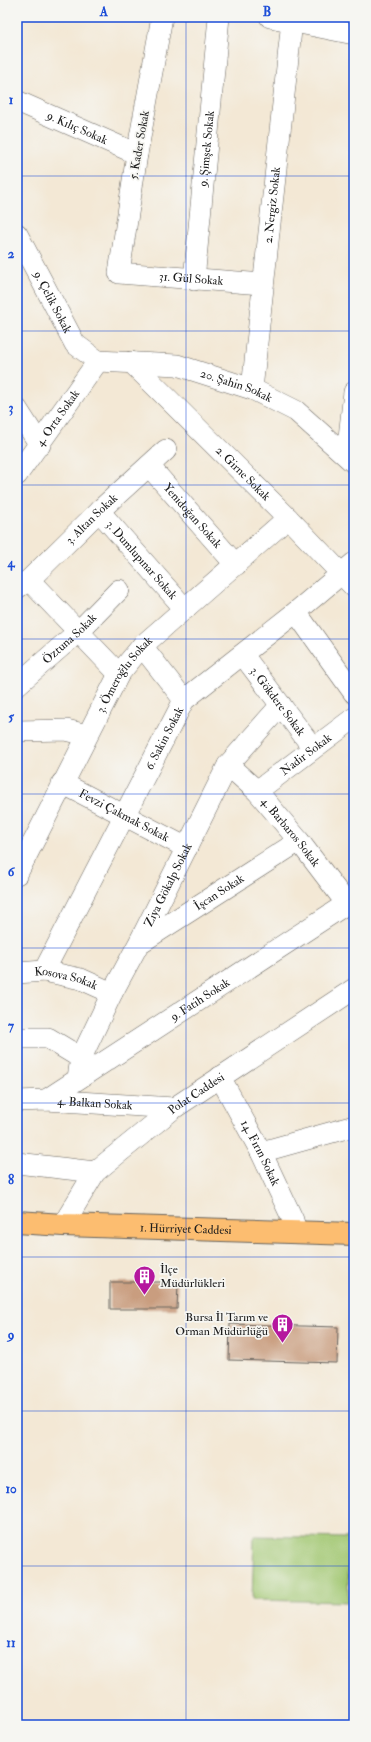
<svg xmlns="http://www.w3.org/2000/svg" width="371" height="1742" viewBox="0 0 371 1742" font-family="'IM FELL Double Pica',serif">
<style>
.green{fill:#a3c873;stroke:#607248}
.building{fill:#c99d7f}
.lines{fill:none;stroke-linecap:round;stroke-linejoin:round}
.minor-casing{stroke:#67635d;stroke-width:22}
.major-casing{stroke:#67635d;stroke-width:24}
.minor{stroke:#fff;stroke-width:21}
.major{stroke:#fcbd6f;stroke-width:22}
.grid{fill:none;stroke:#1d4ed8;stroke-width:1;stroke-opacity:0.55}
.labels{text-anchor:middle;stroke-width:3.5;stroke-linejoin:round;paint-order:stroke}
.street-label{font-size:12px;fill:#1c1c1c;stroke:#f6f6f2}
.poi-label{font-size:12px;fill:#1c1c1c;stroke:#f6f6f2;text-anchor:start}
.neatline{fill:none;stroke:#1d4ed8;stroke-width:1.5}
.grid-label{font-size:13px;text-anchor:middle;font-weight:bold;fill:#1d4ed8}
</style>
<rect width="100%" height="100%" fill="#f6f6f2"/>
<filter id="ink" filterUnits="userSpaceOnUse"><feTurbulence type="fractalNoise" baseFrequency=".025" numOctaves="2"/><feDisplacementMap in="SourceGraphic" scale="8" xChannelSelector="R" yChannelSelector="G"/><feConvolveMatrix kernelMatrix="1 2 1 2 8 2 1 2 1" color-interpolation-filters="sRGB"/></filter>
<filter id="wash" filterUnits="userSpaceOnUse"><feTurbulence type="fractalNoise" baseFrequency=".012" numOctaves="4" result="noise"/><feDisplacementMap in="SourceGraphic" scale="16" xChannelSelector="R" yChannelSelector="G"/><feGaussianBlur stdDeviation="0.9" result="paint"/><feColorMatrix in="noise" values="0 0 0 0 0 0 0 0 0 0 0 0 0 0 0 0 0 1.4 0 .05"/><feComposite in="paint" operator="in"/></filter>
<g filter="url(#wash)">
<rect width="100%" height="100%" fill="#f3e8d5"/>
<!-- green -->
<path class="green" d="M254,1536l95,2 -1,64 -96,-2z"/>
<g id="blocks">
<!-- building -->
<path class="building" d="M110,1282h68l-1,27h-67z
M230,1324l108,3 -1,36 -108,-3z"/>
</g>
</g>
<g filter="url(#ink)">
<use href="#blocks" fill-opacity="0" stroke="#67635d" stroke-width="1"/>
<g class="lines">
<defs>
<g id="minor">
<path id="s1" d="M162,17l-25,137 -18,119 144,11"/>
<path d="M270,17l84,17"/>
<path id="s2" d="M17,101l120,53"/>
<path id="s3" d="M17,234l58,110 23,17"/>
<path id="s4" d="M194,280l25,-263"/>
<path id="s5" d="M98,361l79,4 75,24 44,22 58,52"/>
<path id="s6" d="M131,362l157,156 66,69"/>
<path id="s7" d="M252,389l40,-368"/>
<path d="M17,409l23,36"/>
<path d="M347,456l7,-64"/>
<path id="s8" d="M149,466l87,99"/>
<path id="s9" d="M17,475l81,-114"/>
<path id="s10" d="M99,511l86,98"/>
<path d="M29,580l90,94"/>
<path id="s11" d="M17,588l12,-8 70,-69 67,-61"/>
<path d="M296,612l58,81"/>
<path d="M142,646l42,54"/>
<path id="s12" d="M243,655l70,93"/>
<path id="s13" d="M17,685l62,-54 40,-41"/>
<path d="M17,731l49,-1 21,5"/>
<path id="s14" d="M228,765l29,26 42,50 48,63"/>
<path id="s15" d="M62,783l125,65"/>
<path id="s16" d="M257,791l97,-73"/>
<path id="s17" d="M17,874l102,-200 23,-28 146,-128"/>
<path id="s18" d="M140,943l159,-102"/>
<path id="s19" d="M44,971l140,-271 112,-88 58,-49"/>
<path id="s20" d="M17,973l27,-2 37,8 31,14"/>
<path d="M17,1038h31l33,20"/>
<path id="s21" d="M220,1077l41,75 32,68 3,12"/>
<path id="s22" d="M78,1078l3,-20 31,-65 27,-50 89,-178 53,-60"/>
<path id="s23" d="M46,1100l308,-201"/>
<path id="s24" d="M17,1101l29,-1 128,8"/>
<path d="M261,1152l93,-26"/>
<path d="M17,1163l78,9"/>
<path id="s25" d="M63,1225l32,-53 79,-64 180,-119"/>
</g>
<g id="major">
<path id="s26" d="M17,1222l46,3 291,9"/>
</g>
</defs>
<!-- minor casing -->
<use href="#minor" class="minor-casing"/>
<!-- major casing -->
<use href="#major" class="major-casing"/>
<!-- minor -->
<use href="#minor" class="minor"/>
<!-- major -->
<use href="#major" class="major"/>
</g>
</g>
<!-- grid -->
<path class="grid" d="M186,17v1708M17,176h337M17,331h337M17,485h337M17,639h337M17,794h337M17,948h337M17,1103h337M17,1257h337M17,1411h337M17,1566h337"/>
<!-- icons -->
<defs>
<symbol id="building-pin" viewBox="-11 -11 22 30"><path d="M0 17L-7.5 6A9.5 9.5 0 1 1 7.5 6Z" fill="#b5179e" stroke="#f6f6f2"/><path d="M-4-6H4V6H1V3H-1V6H-4ZM-2.5-4.3h1.7v1.8h-1.7ZM.8-4.3h1.7v1.8H.8ZM-2.5-1h1.7V.8h-1.7ZM.8-1h1.7V.8H.8Z" fill="#fff"/></symbol>
</defs>
<g fill-rule="evenodd">
<use href="#building-pin" x="132" y="1264" width="25" height="34"/>
<use href="#building-pin" x="270" y="1312" width="25" height="34"/>
</g>
<g class="labels">
<!-- street labels -->
<g class="street-label">
<text dy="4" stroke="none"><textPath href="#s2" startOffset="66">9. Kılıç Sokak</textPath></text>
<text transform="translate(139 145) rotate(-80)" y="4">5. Kader Sokak</text>
<text dy="4" stroke="none"><textPath href="#s4" startOffset="132">9. Şimşek Sokak</textPath></text>
<text dy="4" stroke="none"><textPath href="#s7" startOffset="185">2. Nergiz Sokak</textPath></text>
<text dy="4" stroke="none"><textPath href="#s1" startOffset="332">31. Gül Sokak</textPath></text>
<text dy="4" stroke="none"><textPath href="#s3" startOffset="77">9. Çelik Sokak</textPath></text>
<text dy="4" stroke="none"><textPath href="#s5" startOffset="142">20. Şahin Sokak</textPath></text>
<text dy="4" stroke="none"><textPath href="#s9" startOffset="70">4. Orta Sokak</textPath></text>
<text dy="4" stroke="none"><textPath href="#s6" startOffset="158">2. Girne Sokak</textPath></text>
<text dy="4" stroke="none"><textPath href="#s8" startOffset="66">Yenidoğan Sokak</textPath></text>
<text dy="4" stroke="none"><textPath href="#s11" startOffset="102">3. Altan Sokak</textPath></text>
<text dy="4" stroke="none"><textPath href="#s10" startOffset="65">3. Dumlupınar Sokak</textPath></text>
<text dy="4" stroke="none"><textPath href="#s13" startOffset="70">Öztuna Sokak</textPath></text>
<text dy="4" stroke="none"><textPath href="#s17" startOffset="227">3. Ömeroğlu Sokak</textPath></text>
<text dy="4" stroke="none"><textPath href="#s12" startOffset="58">3. Gökdere Sokak</textPath></text>
<text dy="4" stroke="none"><textPath href="#s19" startOffset="262">6. Sakin Sokak</textPath></text>
<text dy="4" stroke="none"><textPath href="#s16" startOffset="61">Nadir Sokak</textPath></text>
<text dy="4" stroke="none"><textPath href="#s15" startOffset="70">Fevzi Çakmak Sokak</textPath></text>
<text dy="4" stroke="none"><textPath href="#s14" startOffset="92">4. Barbaros Sokak</textPath></text>
<text dy="4" stroke="none"><textPath href="#s22" startOffset="214">Ziya Gökalp Sokak</textPath></text>
<text dy="4" stroke="none"><textPath href="#s18" startOffset="94">İşcan Sokak</textPath></text>
<text dy="4" stroke="none"><textPath href="#s20" startOffset="50">Kosova Sokak</textPath></text>
<text dy="4" stroke="none"><textPath href="#s23" startOffset="184">9. Fatih Sokak</textPath></text>
<text dy="4" stroke="none"><textPath href="#s25" startOffset="190">Polat Caddesi</textPath></text>
<text dy="4" stroke="none"><textPath href="#s24" startOffset="78">4. Balkan Sokak</textPath></text>
<text dy="4" stroke="none"><textPath href="#s21" startOffset="86">14. Fırın Sokak</textPath></text>
<text dy="4" stroke="none"><textPath href="#s26" startOffset="169">1. Hürriyet Caddesi</textPath></text>
</g>
<!-- poi labels -->
<g class="poi-label">
<text x="160" y="1273">İlçe<tspan x="160" dy="14">Müdürlükleri</tspan></text>
<text x="268" y="1321" text-anchor="end">Bursa İl Tarım ve<tspan x="268" dy="14">Orman Müdürlüğü</tspan></text>
</g>
</g>
<!-- margin -->
<rect width="371" height="1742" fill="none" stroke="#f6f6f2" stroke-width="44"/>
<rect x="22" y="22" width="327" height="1698" class="neatline"/>
<g class="grid-label">
<text x="104" y="16">A</text>
<text x="267" y="16">B</text>
<text x="11" y="104">1</text>
<text x="11" y="258">2</text>
<text x="11" y="412">3</text>
<text x="11" y="567">4</text>
<text x="11" y="721">5</text>
<text x="11" y="876">6</text>
<text x="11" y="1030">7</text>
<text x="11" y="1184">8</text>
<text x="11" y="1339">9</text>
<text x="11" y="1493">10</text>
<text x="11" y="1647">11</text>
</g>
</svg>
